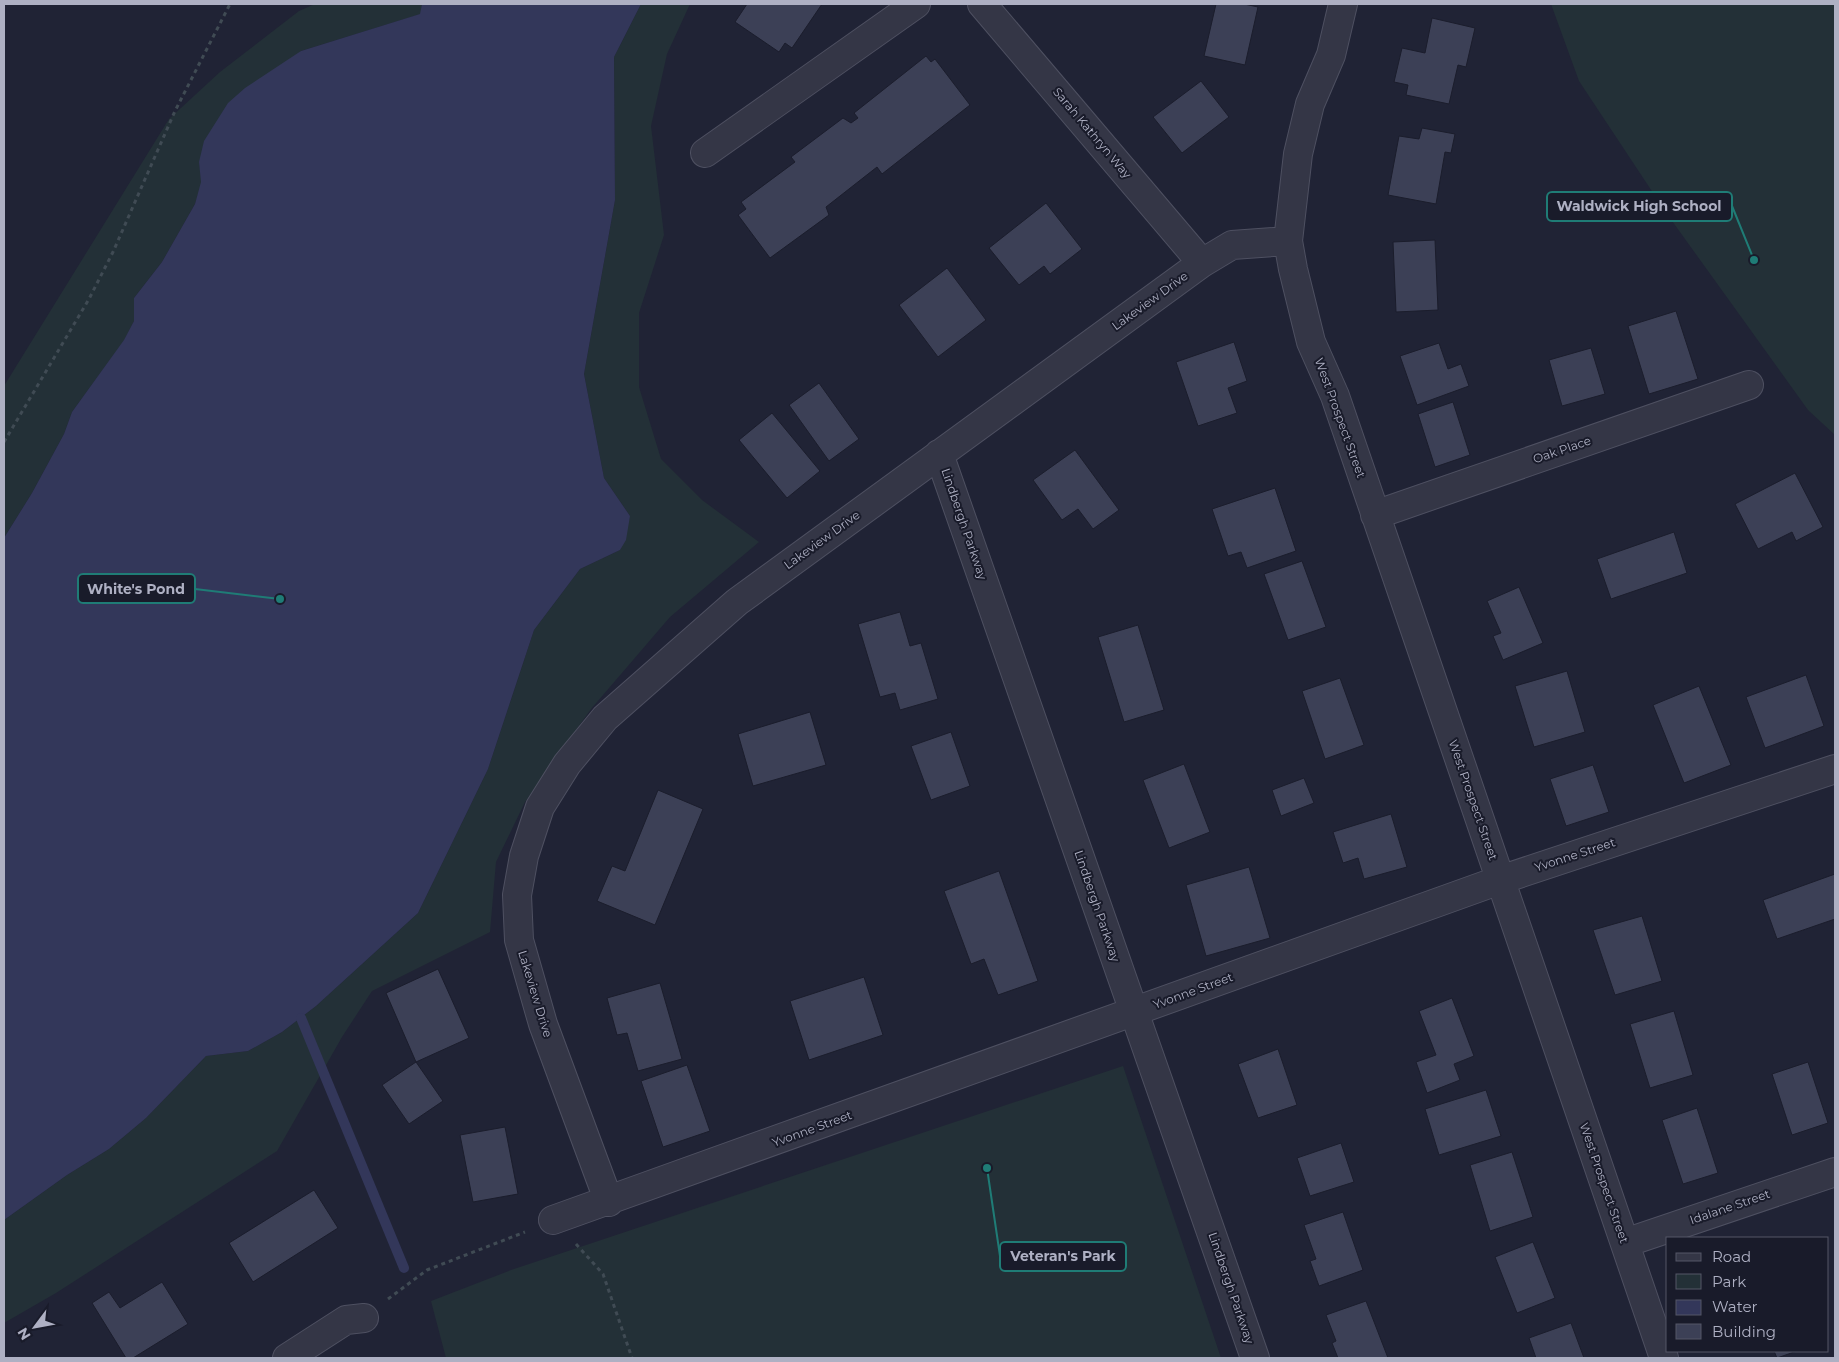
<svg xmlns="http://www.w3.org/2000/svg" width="1839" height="1362" viewBox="0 0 1839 1362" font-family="Montserrat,sans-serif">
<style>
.green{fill:#233037}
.water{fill:#33375a}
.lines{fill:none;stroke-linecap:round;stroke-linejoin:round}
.stream{stroke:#33375a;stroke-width:10}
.building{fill:#3c4056;stroke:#1b1d2c}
.minor-casing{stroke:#4e5061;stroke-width:30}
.path{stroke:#404b54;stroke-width:3;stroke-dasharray:4 4;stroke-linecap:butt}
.minor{stroke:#343646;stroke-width:28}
.labels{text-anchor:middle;stroke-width:4;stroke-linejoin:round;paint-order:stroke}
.street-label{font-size:12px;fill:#aeb0c3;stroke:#191b2a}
.leader{fill:none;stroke:#1f7c76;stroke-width:2}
.callout-dot{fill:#1f7c76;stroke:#191b2a;stroke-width:2}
.callout{fill:#191b2a;stroke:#1f7c76;stroke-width:2}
.callout-label{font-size:14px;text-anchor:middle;font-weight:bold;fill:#aeb0c3}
</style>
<rect width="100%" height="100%" fill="#202335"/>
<!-- green -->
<path class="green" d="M315,4h107l-1,10 -120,37 -102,111 3,20 -7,22 -33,58 -28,36v23l-10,20 -52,71 -8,22 -32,59 -28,45v-152l165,-267 51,-47 79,-61z
M641,4h49l-23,50 -16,72 13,109 -25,78v74l22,72 41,41 57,42 -89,75 -79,92 -66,93 -29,60 -6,70 -118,59 -30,46 -65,114 -221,142 -52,30v-103l63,-45 42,-26 37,-31 60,-62 42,-5 34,-19 34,-26 102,-93 70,-144 46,-139 46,-61 40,-19 10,-34 -26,-38 -20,-104 31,-174 -1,-143z
M1551,4h284v431l-27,-25 -141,-196 -88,-133z
M1123,1066l98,292h-775l-15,-57 80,-31z"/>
<!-- water -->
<path class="water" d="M422,4h219l-27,53 1,143 -31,174 20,104 26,38 -4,24 -6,10 -40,19 -46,61 -46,139 -70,144 -102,93 -34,26 -34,19 -42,5 -60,62 -37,31 -42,26 -63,45v-682l28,-45 32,-59 8,-22 52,-72 10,-19v-23l28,-36 33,-58 6,-22 -2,-20 5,-21 24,-38 17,-15 56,-37 119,-37z"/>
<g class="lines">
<!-- stream -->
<path class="stream" d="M301,1018l103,250"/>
</g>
<!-- building -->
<path class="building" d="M747,4h75l-30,44 -7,-5 -6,9 -44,-30z
M1216,4h28l14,3 -13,58 -41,-9z
M1432,18l43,10 -9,39 -8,-2 -9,39 -43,-9 2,-10 -14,-3 8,-34 23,5z
M926,56l5,6 4,-3 35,46 -88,69 -5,-7 -51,40 3,8 -59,43 -32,-43 8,-6 -5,-7 54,-40 -4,-5 52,-39 8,5 7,-5 -4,-5z
M1201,81l28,36 -47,36 -29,-36z
M1422,128l33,6 -4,19 -6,-1 -9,52 -48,-9 11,-59 20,3z
M1046,203l36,46 -32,25 -6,-8 -25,19 -30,-37z
M1435,240l3,70 -42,2 -3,-70z
M947,268l39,52 -48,37 -39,-52z
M1676,311l22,68 -49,15 -21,-68z
M1234,342l13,39 -19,7 9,25 -39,13 -22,-64z
M1439,343l9,26 13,-5 8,22 -52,19 -17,-49z
M1591,348l14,46 -43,12 -13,-46z
M819,383l40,56 -30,22 -40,-56z
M1453,402l17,53 -35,12 -17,-53z
M772,413l48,58 -33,27 -48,-58z
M1075,450l44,60 -26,19 -15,-20 -16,11 -29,-40z
M1795,473l28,54 -27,14 -4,-9 -34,17 -23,-45z
M1275,488l21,63 -49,17 -6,-16 -13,4 -16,-47z
M1674,532l13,41 -76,26 -14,-40z
M1302,561l24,66 -38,13 -24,-66z
M1519,587l24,56 -40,17 -10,-24 8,-3 -14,-32z
M900,612l10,34 11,-3 17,56 -38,11 -5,-17 -15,4 -22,-73z
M1138,625l26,85 -40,12 -26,-85z
M1567,671l18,61 -51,15 -19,-61z
M1806,675l18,51 -59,22 -19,-51z
M1340,678l24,67 -39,14 -23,-68z
M1699,686l32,79 -47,18 -31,-78z
M810,712l16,53 -73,21 -15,-52z
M951,732l19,54 -39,14 -20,-54z
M1184,764l26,68 -41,16 -26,-68z
M1593,765l16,47 -43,14 -16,-47z
M1304,778l10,25 -33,13 -9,-26z
M658,790l45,19 -48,116 -58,-24 15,-35 13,5z
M1391,814l16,53 -43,12 -6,-21 -15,5 -10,-31z
M1249,867l21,71 -64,18 -20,-71z
M999,871l39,110 -40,14 -14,-36 -13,5 -27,-73z
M1835,874v45l-58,20 -14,-39z
M1642,916l20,65 -47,14 -22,-65z
M438,969l31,69 -53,24 -30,-69z
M864,977l19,58 -74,25 -19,-59z
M660,983l22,76 -44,12 -11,-38 -10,2 -10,-37z
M1452,998l22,58 -20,8 6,16 -33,13 -11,-31 20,-7 -17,-44z
M1674,1011l19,64 -43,13 -20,-64z
M1278,1049l19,56 -39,13 -20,-54z
M416,1062l27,39 -34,23 -27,-39z
M1808,1062l20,61 -36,12 -20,-61z
M687,1065l23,66 -47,16 -22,-66z
M1486,1090l15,46 -62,19 -14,-46z
M1697,1108l21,65 -35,11 -21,-64z
M505,1127l13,67 -45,8 -13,-67z
M1341,1143l13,39 -44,14 -13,-38z
M1512,1152l21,65 -43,14 -20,-66z
M314,1190l24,38 -85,54 -24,-39z
M1343,1212l20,58 -44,16 -9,-25 6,-2 -12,-34z
M1533,1242l22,56 -38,15 -22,-56z
M162,1282l26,42 -55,34h-7l-34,-55 17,-11 11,16z
M1366,1301l22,57h-50l-6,-15 4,-2 -10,-26z
M1571,1323l13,35h-48l-7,-20z
M1774,1351h23l-20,7z"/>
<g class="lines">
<defs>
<path id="minor" d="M982,4l220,259
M705,153l211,-149
M1288,241l5,28 18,73 24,54 329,962
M939,454l316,904
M1375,515l374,-130
M609,1202l-66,-178 -24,-84 -2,-45 7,-39 16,-49 27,-43 38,-46 132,-116 465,-339 30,-18 56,-4 10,-87 12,-50 21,-49 12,-51
M553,1220l947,-340 335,-111
M1625,1243l210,-71
M287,1358l59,-38 18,-2"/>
</defs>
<!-- minor casing -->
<use href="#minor" class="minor-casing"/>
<!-- path -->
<path class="path" d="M4,442l85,-143 24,-47 62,-141 55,-107
M576,1244l27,30 29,84
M388,1299l39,-29 98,-38"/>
<!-- minor -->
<use href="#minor" class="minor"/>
</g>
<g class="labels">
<!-- street labels -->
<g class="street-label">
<text transform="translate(1092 133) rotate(50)" y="4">Sarah Kathryn Way</text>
<text transform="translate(1150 301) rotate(-36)" y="4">Lakeview Drive</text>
<text transform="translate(1340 418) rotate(70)" y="4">West Prospect Street</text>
<text transform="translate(1562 450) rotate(-19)" y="4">Oak Place</text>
<text transform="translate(964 524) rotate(71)" y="4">Lindbergh Parkway</text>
<text transform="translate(822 540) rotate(-36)" y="4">Lakeview Drive</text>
<text transform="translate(1473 800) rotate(71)" y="4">West Prospect Street</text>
<text transform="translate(1575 855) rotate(-18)" y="4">Yvonne Street</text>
<text transform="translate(1097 906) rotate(71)" y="4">Lindbergh Parkway</text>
<text transform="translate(1193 991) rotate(-20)" y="4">Yvonne Street</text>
<text transform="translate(535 994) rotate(73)" y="4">Lakeview Drive</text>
<text transform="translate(812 1129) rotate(-20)" y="4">Yvonne Street</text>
<text transform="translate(1604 1183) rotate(71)" y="4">West Prospect Street</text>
<text transform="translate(1730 1207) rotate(-19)" y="4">Idalane Street</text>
<text transform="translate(1231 1288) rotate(71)" y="4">Lindbergh Parkway</text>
</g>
</g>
<!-- callouts -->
<path class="leader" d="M1754 260L1732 206M280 599L195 589M987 1168L1000 1256"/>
<g class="callout-dot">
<circle cx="1754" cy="260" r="5"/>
<circle cx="280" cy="599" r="5"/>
<circle cx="987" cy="1168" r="5"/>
</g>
<g class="callout">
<rect x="1547" y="192" width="185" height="29" rx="5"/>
<rect x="78" y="574" width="117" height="29" rx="5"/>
<rect x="1000" y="1242" width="126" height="29" rx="5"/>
</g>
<g class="callout-label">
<text x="1639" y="211">Waldwick High School</text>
<text x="136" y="594">White's Pond</text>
<text x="1063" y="1261">Veteran's Park</text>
</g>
<!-- border -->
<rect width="1839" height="1362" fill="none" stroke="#aeb0c3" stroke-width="10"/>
<!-- legend -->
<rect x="1666" y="1237" width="162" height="115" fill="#191b2a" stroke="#555767"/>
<rect x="1676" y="1253" width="25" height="8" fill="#343646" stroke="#555767"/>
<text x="1712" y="1262" font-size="15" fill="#aeb0c3">Road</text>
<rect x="1676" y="1274" width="25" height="15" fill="#233037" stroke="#555767"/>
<text x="1712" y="1287" font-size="15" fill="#aeb0c3">Park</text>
<rect x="1676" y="1300" width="25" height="15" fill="#33375a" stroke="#555767"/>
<text x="1712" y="1312" font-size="15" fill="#aeb0c3">Water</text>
<rect x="1676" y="1324" width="25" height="15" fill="#3c4056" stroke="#555767"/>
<text x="1712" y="1337" font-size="15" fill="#aeb0c3">Building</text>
<!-- north arrow -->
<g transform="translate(35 1327) rotate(238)" stroke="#191b2a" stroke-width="4" paint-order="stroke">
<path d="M0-4L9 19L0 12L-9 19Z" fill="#aeb0c3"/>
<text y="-8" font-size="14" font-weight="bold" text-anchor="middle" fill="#aeb0c3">N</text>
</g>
</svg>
